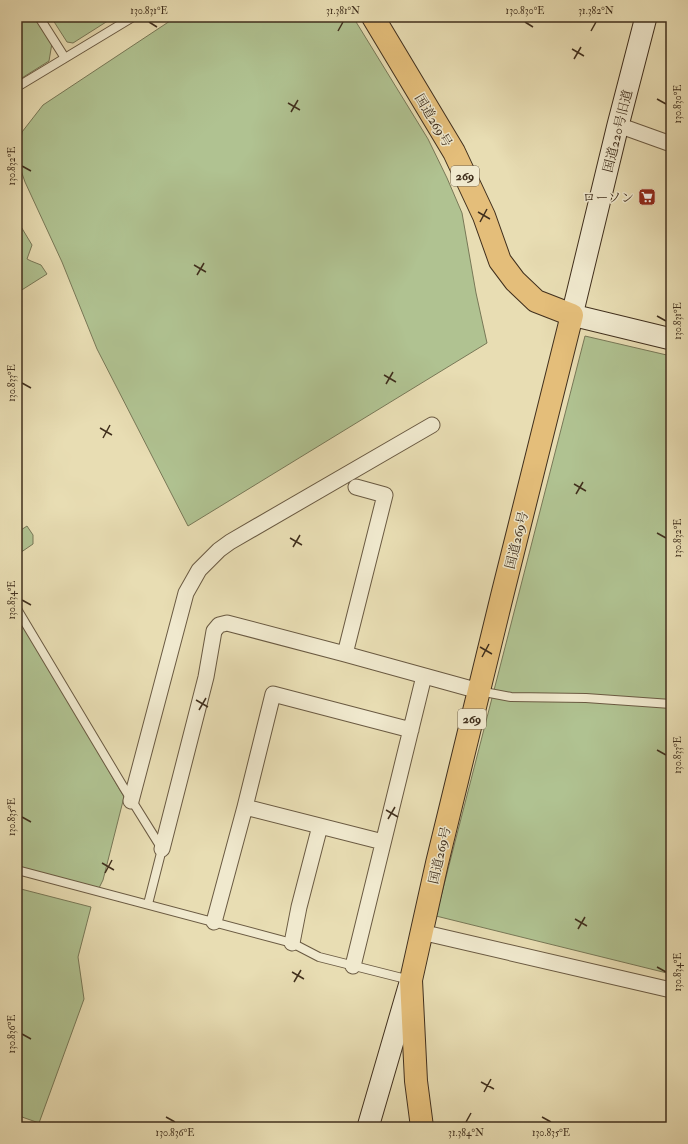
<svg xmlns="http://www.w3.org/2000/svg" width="688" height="1144" viewBox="0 0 688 1144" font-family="'IM FELL Double Pica','Noto Serif JP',serif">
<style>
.green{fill:#b0c291;stroke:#787857}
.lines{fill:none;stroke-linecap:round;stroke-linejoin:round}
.lane-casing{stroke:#6a5a42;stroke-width:10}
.street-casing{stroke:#6a5a42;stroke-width:17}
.secondary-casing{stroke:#402f1d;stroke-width:23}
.highway-casing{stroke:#402f1d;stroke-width:24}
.lane{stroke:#f0e9ce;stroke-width:8}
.street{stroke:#f0e9ce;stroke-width:15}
.secondary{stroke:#f0e9ce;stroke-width:21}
.highway{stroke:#e4be7a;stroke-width:22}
.ticks{fill:none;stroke:#402f1d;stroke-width:1.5}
.labels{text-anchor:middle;stroke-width:3;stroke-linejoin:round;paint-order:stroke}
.shield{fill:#f0e9ce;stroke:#756752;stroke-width:1}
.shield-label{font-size:12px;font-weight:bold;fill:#402f1d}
.street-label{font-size:13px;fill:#402f1d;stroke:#f0e9ce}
.poi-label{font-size:13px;fill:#402f1d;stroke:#f0e9ce;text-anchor:end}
.neatline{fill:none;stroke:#402f1d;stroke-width:1.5}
.ticks-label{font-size:10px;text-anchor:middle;fill:#402f1d}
</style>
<rect width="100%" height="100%" fill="#e8ddb3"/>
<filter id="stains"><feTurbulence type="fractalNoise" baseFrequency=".005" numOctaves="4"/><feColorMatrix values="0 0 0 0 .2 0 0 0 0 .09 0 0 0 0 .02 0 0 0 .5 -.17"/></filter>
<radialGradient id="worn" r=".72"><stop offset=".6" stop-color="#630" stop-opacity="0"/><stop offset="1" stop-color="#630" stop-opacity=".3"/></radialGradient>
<!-- green -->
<path class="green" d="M17,17h19l16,26 -3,18 -32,20z
M51,17h63l-41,26 -6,-1z
M176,17h177l75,122 19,39 15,35 14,80 11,50 -299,183 -91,-177 -35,-87 -37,-80 -7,-20 4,-30 21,-27z
M17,223l3,2 12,20 -5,14 4,2 10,4 6,9 -30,19z
M585,336l86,20v618l-235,-58z
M27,526l6,9v9l-16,11v-25l1,2z
M17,617l18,27 89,153 -21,83 -5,10 -81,-22z
M17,888l74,19 -13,50 6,42 -45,124 -17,-6 -5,-9z"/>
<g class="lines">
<defs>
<path id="lane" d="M39,17l26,41
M17,87l116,-70
M17,609l107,179 38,61 -14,55
M479,691l32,6 75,1 85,6
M17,870l275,73 27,14 91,23"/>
<path id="street" d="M618,125l53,19
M345,654l40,-159 -29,-8
M131,801l55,-208 13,-23 20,-20 11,-8 202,-117
M245,807l138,35
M162,849l44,-172 8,-46 5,-6 8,-2 118,31 134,37
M214,922l31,-115 28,-113 138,36
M421,932l250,58
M292,943l7,-36 21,-81
M353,966l71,-290"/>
<path id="secondary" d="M646,17l-28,108 -46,190 99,24
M368,1127l42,-144"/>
<path id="highway" d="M373,17l81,135 30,64 16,45 15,20 21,20 36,14 -70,281 -65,267 -26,117 5,101 6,46"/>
</defs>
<!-- lane casing -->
<use href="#lane" class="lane-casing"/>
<!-- street casing -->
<use href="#street" class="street-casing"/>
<!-- secondary casing -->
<use href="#secondary" class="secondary-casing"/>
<!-- highway casing -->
<use href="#highway" class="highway-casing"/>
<!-- lane -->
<use href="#lane" class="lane"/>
<!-- street -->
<use href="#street" class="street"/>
<!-- secondary -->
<use href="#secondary" class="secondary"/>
<!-- highway -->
<use href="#highway" class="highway"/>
</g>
<!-- ticks -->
<path class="ticks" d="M149,22l8,5M525,22l8,5M338,31l5,-9M591,31l5,-9M572,49l12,7M574,59l7,-12M657,99l9,5M288,103l12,7M291,112l7,-12M22,166l9,5M478,212l12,7M480,222l7,-13M194,265l12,7M197,275l7,-12M657,316l9,5M384,375l12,7M22,383l9,5M386,384l7,-12M100,428l12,7M103,438l7,-13M574,484l12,7M576,494l7,-12M657,533l9,5M290,538l12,7M293,547l7,-12M22,600l9,5M480,647l12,7M482,657l7,-13M196,700l12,7M199,710l7,-12M657,750l9,5M386,810l12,7M22,817l9,5M388,819l7,-12M102,863l12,7M105,873l7,-13M575,919l12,7M578,929l7,-12M657,967l9,5M292,972l12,7M294,982l7,-12M22,1034l9,5M481,1082l13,7M484,1092l7,-13M166,1117l9,5M542,1117l9,5M466,1122l5,-9"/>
<!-- icons -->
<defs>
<symbol id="supermarket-square" viewBox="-11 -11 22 22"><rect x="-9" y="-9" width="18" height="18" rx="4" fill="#8f2418" stroke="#f0e9ce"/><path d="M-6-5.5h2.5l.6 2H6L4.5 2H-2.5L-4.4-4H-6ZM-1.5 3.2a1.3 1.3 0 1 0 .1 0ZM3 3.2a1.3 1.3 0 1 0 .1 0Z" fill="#fff"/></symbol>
</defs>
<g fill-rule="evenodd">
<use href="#supermarket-square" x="637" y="187" width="20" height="20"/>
</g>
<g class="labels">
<!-- shield labels -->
<g class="shield">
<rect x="451" y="166" width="28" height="20" rx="3"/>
<rect x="458" y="709" width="28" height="20" rx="3"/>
</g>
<g class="shield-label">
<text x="465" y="180">269</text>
<text x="472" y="723">269</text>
</g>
<!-- street labels -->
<g class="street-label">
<text transform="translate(434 120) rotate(59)" y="5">国道269号</text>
<text transform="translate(617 131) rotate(-76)" y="5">国道220号旧道</text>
<text transform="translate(516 540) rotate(-76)" y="5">国道269号</text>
<text transform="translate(439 855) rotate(-77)" y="5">国道269号</text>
</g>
<!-- poi labels -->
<g class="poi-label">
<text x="634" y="202">ローソン</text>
</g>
</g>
<!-- margin -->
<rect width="688" height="1144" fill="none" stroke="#e8ddb3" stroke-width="44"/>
<rect x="22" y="22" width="644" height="1100" class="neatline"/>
<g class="ticks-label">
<text x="149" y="14">130.831°E</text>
<text x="343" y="14">31.381°N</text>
<text x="525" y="14">130.830°E</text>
<text x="596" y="14">31.382°N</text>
<text transform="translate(677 104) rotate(-90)" y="4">130.830°E</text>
<text transform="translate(11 166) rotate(-90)" y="4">130.832°E</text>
<text transform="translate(677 321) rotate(-90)" y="4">130.831°E</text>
<text transform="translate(11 383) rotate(-90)" y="4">130.833°E</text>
<text transform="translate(677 538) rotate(-90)" y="4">130.832°E</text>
<text transform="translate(11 600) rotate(-90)" y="4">130.834°E</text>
<text transform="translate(677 755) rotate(-90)" y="4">130.833°E</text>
<text transform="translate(11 817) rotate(-90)" y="4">130.835°E</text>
<text transform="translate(677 972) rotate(-90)" y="4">130.834°E</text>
<text transform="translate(11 1034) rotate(-90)" y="4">130.836°E</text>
<text x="175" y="1136">130.836°E</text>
<text x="466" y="1136">31.384°N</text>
<text x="551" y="1136">130.835°E</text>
</g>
<rect width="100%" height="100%" filter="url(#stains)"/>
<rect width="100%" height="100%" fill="url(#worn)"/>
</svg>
